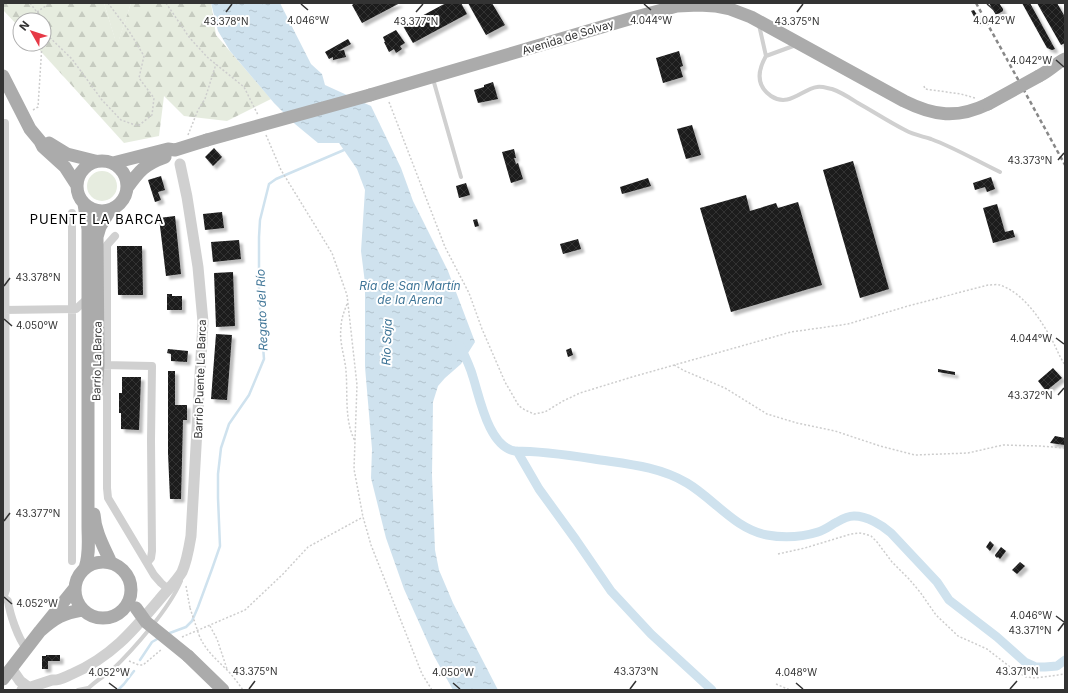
<svg xmlns="http://www.w3.org/2000/svg" width="1068" height="693" viewBox="0 0 1068 693" font-family="Inter,sans-serif">
<style>
.green{fill:#e6ecdf}
.forest{fill:url(#forest-firs)}
.water{fill:url(#water-ripples)}
.lines{fill:none;stroke-linecap:round;stroke-linejoin:round}
.stream{stroke:#cfe2ee;stroke-width:2.5}
.canal{stroke:#cfe2ee;stroke-width:9}
.building{fill:url(#building-cross-hatch);filter:url(#shadow)}
.path{stroke:#cdcdcd;stroke-width:1.5;stroke-dasharray:2 2;stroke-linecap:butt}
.service{stroke:#d0d0d0;stroke-width:4}
.minor{stroke:#d0d0d0;stroke-width:8}
.tertiary{stroke:#d0d0d0;stroke-width:11}
.primary{stroke:#ababab;stroke-width:13}
.rail{stroke:#888;stroke-width:2.5;stroke-dasharray:4 3;stroke-linecap:butt}
.path-bridge{stroke:#cdcdcd;stroke-width:1.5;stroke-dasharray:2 2;stroke-linecap:butt}
.primary-bridge{stroke:#ababab;stroke-width:13}
.ticks{fill:none;stroke:#333;stroke-width:1.5}
.labels{text-anchor:middle;stroke-width:4;stroke-linejoin:round;paint-order:stroke}
.street-label{font-size:11px;fill:#333;stroke:#fff}
.water-label{font-size:12px;font-style:italic;fill:#3f7597;stroke:#fff}
.quarter-label{font-size:13px;letter-spacing:1px;fill:#000;stroke:#fff}
.ticks-label{font-size:10px;text-anchor:middle;fill:#333;stroke:#fff;stroke-width:4;stroke-linejoin:round;paint-order:stroke}
</style>
<defs>
<pattern id="forest-firs" width="22" height="20" patternUnits="userSpaceOnUse"><rect width="22" height="20" fill="#e6ecdf"/><path d="M5 1l3.5 6h-7zM16 11l3.5 6h-7z" fill="#c6cbc0"/></pattern>
<pattern id="water-ripples" width="26" height="14" patternUnits="userSpaceOnUse"><rect width="26" height="14" fill="#cfe2ee"/><path d="M2 4q2-2 4 0t4 0M15 11q2-2 4 0t4 0" fill="none" stroke="#b2c2cd"/></pattern>
<pattern id="building-cross-hatch" width="8" height="8" patternUnits="userSpaceOnUse"><rect width="8" height="8" fill="#1a1a1a"/><path d="M0 0l8 8M0 8l8-8" fill="none" stroke="#333"/></pattern>
<filter id="shadow"><feDropShadow dx="3.5" dy="3.5" stdDeviation="1" flood-color="#0004"/></filter>
</defs>
<rect width="100%" height="100%" fill="#fff"/>
<!-- green -->
<path class="green" d="M104,3h27l-14,43z
M87 186a15 15 0 1 1 30 0a15 15 0 1 1-30 0Z"/>
<!-- forest -->
<path class="forest" d="M3,3h101l13,42 14,-42h80l5,32 55,64 -44,22 -43,-5 -20,-20 -5,40 -35,7 -90,-99h10v-24h-24v8l-17,-18z"/>
<!-- water -->
<path class="water" d="M211,3h69l31,61 11,10 3,11 46,21 30,62 12,33 35,70 27,71 -14,22 -16,14 -7,8 -5,16 -1,73 3,75 4,20 14,33 45,87h-45l-19,-34 -30,-67 -18,-51 -15,-60 1,-29 -7,-82v-84l-4,-32 4,-61 -8,-21 -18,-26h-21l-23,-19 -21,-21 -44,-52 -12,-20z"/>
<g class="lines">
<!-- stream -->
<path class="stream" d="M167,634l19,-7 6,-6 6,-14 14,-38 8,-23 -2,-48v-24l3,-26 8,-24 20,-29 15,-36 -5,-64v-58l1,-17 9,-36 7,-5 68,-29 3,-2
M140,660l12,-18 7,-4
M118,690l6,-6 10,-13"/>
<!-- canal -->
<path class="canal" d="M460,346c5,10 10,20 13,31 7,22 16,70 42,74 26,0 53,4 79,8 32,5 64,7 93,24 27,16 48,46 80,52 16,3 35,2 51,-3 7,-2 13,-7 19,-10 5,-3 11,-6 17,-6 13,0 28,9 37,17l46,49 12,18 48,37 28,25 11,5h9l12,-1 8,-6
M517,451l22,38 37,51 35,51 40,43 61,56"/>
</g>
<!-- building -->
<path class="building" d="M355,3h45l-38,20 -10,-18z
M446,3h15l6,11 -54,29 -10,-17z
M468,3h24l13,22 -19,10z
M989,3h10l4,6v2l-7,4z
M1022,3h8l25,46 -3,1 -5,-2z
M1037,3h20l8,14v26l-4,2z
M974,10l6,10 -3,2 -6,-11z
M396,30l9,13 -5,3 2,3 -6,4 -2,-4 -5,3 -5,-10h1l-2,-5z
M348,39l3,5 -13,7 6,-1 2,7 -13,3v-3l-4,2 -4,-7z
M679,51l4,15 -3,1 3,10 -20,6 -7,-25z
M493,82l5,17 -20,4 -4,-13 10,-3v-2z
M692,125l9,30 -15,4 -9,-30z
M214,148l8,9 -9,9 -8,-9z
M514,149l2,9h-2l2,6 2,-1 5,16 -12,4 -9,-31z
M853,161l36,128 -29,9 -37,-128z
M161,176l4,14 -7,2 3,8 -6,2 -7,-22z
M991,177l4,12 -8,3 -2,-5 -10,3 -2,-7z
M648,178l3,8 -29,8 -2,-7z
M466,183l4,12 -11,3 -3,-12z
M746,195l4,16 26,-8 2,5 20,-6 24,83 -91,27 -31,-104z
M997,204l8,28 8,-2 2,7 -22,6 -10,-35z
M222,212l2,16 -19,2 -2,-16z
M175,216l6,58 -15,2 -7,-58z
M477,219l2,7 -4,1 -2,-7z
M578,239l3,10 -18,5 -3,-10z
M239,240l2,19 -28,3 -2,-20z
M117,246h25l1,49h-25z
M233,272l2,54 -19,1 -2,-54z
M167,294h5v2h10v14h-15z
M216,334l16,1 -5,65 -16,-1z
M571,348l2,7 -5,2 -2,-7z
M168,349l20,2 -1,11 -16,-1v-7l-4,-1z
M1053,368l9,10 -16,13 -8,-10z
M938,369l17,3v3l-17,-3z
M168,371h7v34h12v15h-4l-2,79h-11l-2,-46z
M122,377h19l-2,53 -18,-1v-16h-2v-20h3z
M1055,436l10,2v7l-15,-2z
M990,541l4,4 -4,6 -4,-4z
M1001,547l5,4 -6,8 -2,-2 -1,1 -2,-2v-1z
M1020,562l5,4 -8,8 -5,-4z
M46,655h14v6h-12v8h-6v-13h4z"/>
<g class="lines">
<!-- path -->
<path class="path" d="M30,3l10,13 1,4
M166,3l23,34 18,20 37,30 14,28
M37,12l13,-9
M44,32l28,27 30,41 19,20 17,6 14,-11 2,-17 -15,-20 5,-22 -15,-25 -21,-28
M924,86l1,3 36,5 14,4
M389,102l56,145 24,46 13,36 23,53 14,24 6,4 9,4 11,-2 18,-11 17,-8 52,-16 159,-45 57,-8 60,-18 80,-21c4,0 9,-1 12,0 23,8 39,32 51,53 5,9 8,18 14,27
M33,110l5,-3 4,-63
M188,135l10,-25 7,-11 11,-35
M266,135l15,35 51,83 15,42 10,90 -3,84 9,48 8,28 51,129 10,16
M347,304c-3,8 -6,15 -6,24 -2,14 4,29 5,43 2,23 -2,49 9,70
M674,365l11,6 40,17 42,26 30,9 38,8 45,15 35,9 53,-2 35,-8 37,1 25,2
M778,554l27,-6 46,-14 8,-1 6,1 6,2 6,6 15,20 17,17 11,13 16,23 22,21 29,13 27,21 12,7 10,1 29,-4
M186,586l4,22
M210,626l7,13 10,30
M199,635c6,15 17,24 28,35 6,6 11,13 16,20
M182,637l63,-27 38,-36 25,-27 55,-30
M129,661l10,4h4l19,-16
M776,684l14,6"/>
<!-- service -->
<path class="service" d="M759,25l7,31
M796,45l-30,11c-8,14 -11,29 5,40 18,12 31,-7 46,-9 4,-1 10,1 15,2 9,3 18,9 26,14 16,9 31,19 47,27 9,5 17,6 26,9 24,9 46,22 69,33
M433,79l28,98
M78,690l10,-2
M87,690c4,-6 17,-14 24,-19 23,-22 58,-62 70,-90"/>
<!-- minor -->
<path class="minor" d="M72,213v348
M115,236l-8,9v243l1,10 46,77 7,8 7,6
M3,310l73,-1 12,-11
M103,365l49,1 -1,74 1,111 -1,7 -4,5
M3,598l3,-8 -1,-467
M4,598l4,3c2,14 10,37 18,47"/>
<!-- tertiary -->
<path class="tertiary" d="M11,668l9,13 8,6
M22,690l30,-10c7,1 13,-3 20,-6 39,-17 60,-42 87,-74 7,-9 17,-18 23,-28 5,-11 7,-24 9,-36l12,-214 -5,-55 -11,-70 -7,-33"/>
<!-- primary -->
<path class="primary" d="M3,76l27,53 10,12 3,6 22,20 11,17
M1039,76c10,-5 16,-12 26,-17
M370,95l259,-76 48,-13 22,-1 16,1 15,3 21,8 153,84c30,15 53,18 84,3
M49,143l18,11 28,7
M77 186a25 25 0 1 1 50 0a25 25 0 1 1-50 0Z
M113,163l55,-14 7,1 32,-10
M127,188c12,-17 18,-24 38,-31
M84,204l4,25v297c0,14 2,28 -3,42
M96,394l2,-29 -1,-128 3,-10 10,-17
M94,514c1,18 10,33 17,49
M75 590a28 28 0 1 1 56 0a28 28 0 1 1-56 0Z
M74,589l-34,42c15,-13 23,-18 42,-21
M188,656l35,34
M3,679l37,-48"/>
<!-- rail -->
<path class="rail" d="M976,3l89,162"/>
<!-- path-bridge -->
<path class="path-bridge" d="M190,608l9,27"/>
<!-- primary-bridge -->
<path class="primary-bridge" d="M988,104l51,-28
M207,140l163,-45
M136,608l10,14 42,34"/>
</g>
<!-- ticks -->
<path class="ticks" d="M301,4l7,6M644,4l7,6M987,4l7,6M226,12l6,-8M416,12l7,-8M797,12l6,-8M1056,60l8,7M1058,160l6,-7M4,286l6,-8M4,319l8,7M1056,338l8,6M1058,395l6,-7M4,521l6,-8M4,597l8,7M1056,616l8,6M1058,631l6,-8M109,683l8,6M453,683l7,6M796,683l7,6M249,689l6,-8M630,689l6,-8M1010,689l7,-8"/>
<g class="labels">
<!-- street labels -->
<g class="street-label">
<text transform="translate(568 37) rotate(-17)" y="4">Avenida de Solvay</text>
<text transform="translate(97 361) rotate(-89)" y="4">Barrio La Barca</text>
<text transform="translate(200 379) rotate(-88)" y="4">Barrio Puente La Barca</text>
</g>
<!-- water labels -->
<g class="water-label">
<text x="410" y="290">Ría de San Martín<tspan x="410" dy="14">de la Arena</tspan></text>
<text transform="translate(262 310) rotate(-92)" y="4">Regato del Río</text>
<text transform="translate(387 342) rotate(-88)" y="4">Río Saja</text>
</g>
<!-- quarter labels -->
<g class="quarter-label">
<text x="97" y="224">PUENTE LA BARCA</text>
</g>
</g>
<g class="ticks-label">
<text x="308" y="24">4.046°W</text>
<text x="651" y="24">4.044°W</text>
<text x="994" y="24">4.042°W</text>
<text x="226" y="25">43.378°N</text>
<text x="416" y="25">43.377°N</text>
<text x="797" y="25">43.375°N</text>
<text x="1031" y="64">4.042°W</text>
<text x="1030" y="164">43.373°N</text>
<text x="38" y="281">43.378°N</text>
<text x="37" y="329">4.050°W</text>
<text x="1031" y="342">4.044°W</text>
<text x="1030" y="399">43.372°N</text>
<text x="38" y="517">43.377°N</text>
<text x="37" y="607">4.052°W</text>
<text x="1031" y="619">4.046°W</text>
<text x="1030" y="634">43.371°N</text>
<text x="255" y="675">43.375°N</text>
<text x="636" y="675">43.373°N</text>
<text x="1017" y="675">43.371°N</text>
<text x="109" y="676">4.052°W</text>
<text x="453" y="676">4.050°W</text>
<text x="796" y="676">4.048°W</text>
</g>
<!-- border -->
<rect width="1068" height="693" fill="none" stroke="#333333" stroke-width="8"/>
<!-- north arrow -->
<g transform="translate(32 32) rotate(309)"><circle r="19" fill="#ffffff" stroke="#adadad"/>
<path d="M0-3L7 15L0 10L-7 15Z" fill="#e63946"/>
<text y="-6" font-size="11" font-weight="bold" text-anchor="middle" fill="#333333">N</text>
</g>
</svg>
